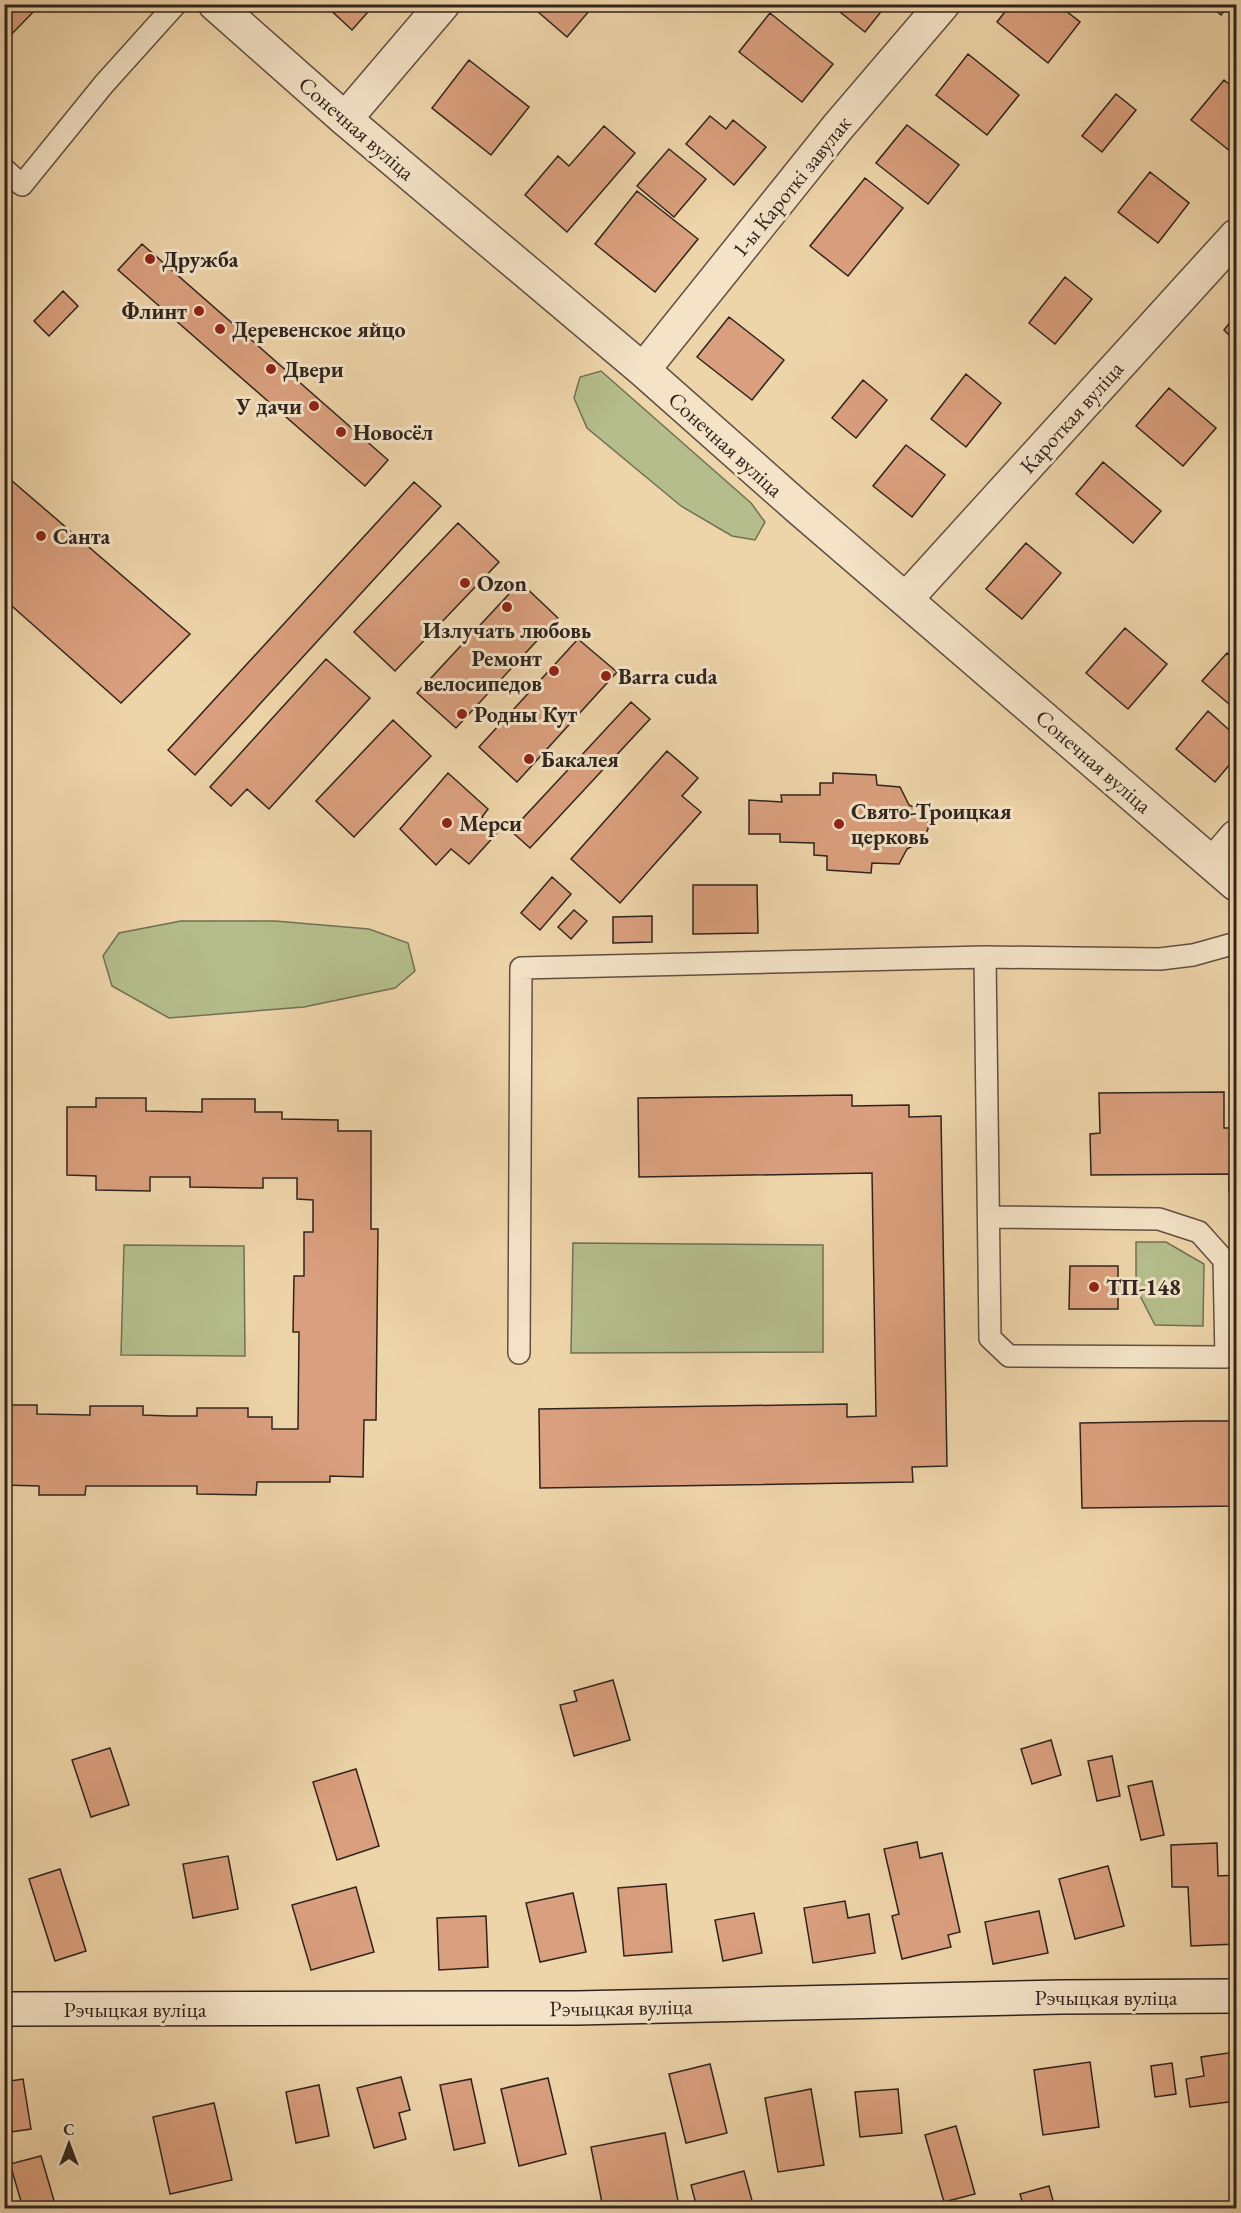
<svg xmlns="http://www.w3.org/2000/svg" width="1241" height="2213" viewBox="0 0 1241 2213" font-family="'EB Garamond',serif">
<style>
.green{fill:#b4bd8b;stroke:#727054;stroke-width:1.5}
.building{fill:#da9f7e;stroke:#30241e;stroke-width:1.5}
.lines{fill:none;stroke-linecap:round;stroke-linejoin:round}
.lane-casing{stroke:#605041;stroke-width:24}
.street-casing{stroke:#605041;stroke-width:36}
.secondary-casing{stroke:#30241e;stroke-width:36}
.lane{stroke:#f4e3c7;stroke-width:21}
.street{stroke:#f4e3c7;stroke-width:33}
.secondary{stroke:#f4e3c7;stroke-width:33}
.poi-dot{fill:#8f2418;stroke:#f4e3c7;stroke-width:2}
.labels{text-anchor:middle;stroke-width:6;stroke-linejoin:round;paint-order:stroke}
.street-label{font-size:22px;fill:#30241e;stroke:#f4e3c7}
.poi-label{font-size:22px;font-weight:bold;fill:#30241e;stroke:#f4e3c7;text-anchor:start}
</style>
<rect width="100%" height="100%" fill="#eed4a9"/>
<filter id="stains"><feTurbulence type="fractalNoise" baseFrequency=".00333" numOctaves="4"/><feColorMatrix values="0 0 0 0 .2 0 0 0 0 .09 0 0 0 0 .02 0 0 0 .5 -.17"/></filter>
<radialGradient id="worn" r=".72"><stop offset=".6" stop-color="#630" stop-opacity="0"/><stop offset="1" stop-color="#630" stop-opacity=".3"/></radialGradient>
<!-- green -->
<path class="green" d="M601,371l150,132 14,19 -10,18 -23,-4 -51,-30 -94,-78 -13,-30 6,-21z
M181,921h94l94,8 39,14 7,28 -20,17 -91,19 -135,11 -57,-32 -9,-30 16,-23z
M1136,1242h30l38,22 -1,62 -48,-1 -19,-37z
M573,1243l250,2v107l-252,1z
M124,1245l120,1 1,110 -124,-1z"/>
<!-- building -->
<path class="building" d="M4,4l35,2 -35,36z
M324,4h51l-23,26z
M529,4h66l-28,33z
M830,4h57l-22,28z
M1011,4h46l23,18 -32,41 -51,-41z
M1208,4h22l-9,11z
M770,13l63,51 -31,38 -63,-50z
M968,54l51,41 -32,40 -51,-40z
M469,60l60,47 -38,48 -59,-47z
M1224,80l12,10v53l-6,8 -39,-31z
M1116,94l20,16 -34,42 -20,-16z
M710,116l16,13 7,-9 33,27 -32,38 -48,-41z
M907,125l52,40 -31,39 -52,-41z
M604,126l31,27 -68,79 -42,-37 33,-39 11,10z
M669,149l37,30 -32,38 -37,-31z
M1150,172l39,31 -31,40 -40,-31z
M865,178l38,30 -55,68 -38,-30z
M637,191l61,48 -43,53 -60,-48z
M142,244l246,216 -23,26 -247,-216z
M1065,277l27,22 -37,45 -26,-21z
M63,291l15,15 -29,30 -15,-15z
M1236,315v27l-12,-12z
M729,317l55,43 -32,40 -55,-43z
M966,374l35,29 -35,44 -35,-28z
M863,380l24,20 -31,38 -24,-20z
M1169,388l47,40 -33,38 -47,-40z
M906,445l39,30 -33,42 -39,-31z
M1103,462l58,49 -28,32 -57,-49z
M4,474l186,160 -69,69 -117,-104z
M414,482l27,24 -246,269 -27,-25z
M458,523l41,39 -104,109 -41,-39z
M1026,543l35,30 -39,46 -36,-30z
M520,582l38,36 -102,110 -39,-35z
M1125,628l42,36 -39,45 -42,-36z
M578,639l39,33 -100,110 -38,-35z
M1227,653l9,8v34l-7,9 -27,-23z
M326,659l44,39 -101,111 -22,-20 -16,17 -21,-19z
M631,702l19,17 -120,129 -19,-17z
M1208,711l28,25v21l-21,25 -39,-33z
M393,720l38,36 -77,81 -38,-36z
M667,751l31,27 -16,18 19,16 -81,91 -49,-44z
M448,773l40,36 -6,8 16,15 -29,32 -18,-15 -15,16 -36,-36z
M833,773l43,2 1,10 23,2 9,18 13,6 6,7v11l-6,12 -15,8 -8,15 -27,-1 -1,10 -44,-3v-14l-13,-1v-12l-34,-1v-8h-31v-34l33,2 -1,-7h39v-12h13z
M552,877l19,17 -31,36 -19,-17z
M693,885h64l1,48 -65,1z
M574,910l13,11 -16,18 -13,-12z
M652,916v26l-39,1v-26z
M1224,1092v36h12v63h-7v-17l-138,1 -1,-41 10,-1 -1,-40z
M852,1095v11l57,-1v12l32,-1 6,350 -35,1 1,15 -373,6 -1,-79 308,-5v13l29,-1 -4,-243 -233,4 -1,-79z
M96,1098h50v13l56,1v-13h53v13h27v7l56,1v11h33v98h7l-2,191h-12l-1,57 -33,-1v6h-73l-1,13 -59,-1v-8h-111l-1,9h-46v-9l-35,-1v-80h33v9l53,1v-9h53v9l26,1h28v-8h51v9h24v12h26l1,-97h-6l1,-56h10v-44h9v-32l-16,-1v-21h-34v10l-73,-1v-10h-40v14l-54,-1v-14l-29,-1v-68h29z
M1070,1266h48v43h-49z
M1195,1421h41v85l-154,2 -2,-85z
M613,1680l17,60 -56,16 -14,-51 17,-4 -3,-10z
M1051,1740l10,35 -29,9 -11,-35z
M110,1748l19,57 -38,12 -19,-57z
M1112,1756l8,40 -23,5 -9,-40z
M356,1769l23,77 -42,14 -24,-78z
M1152,1781l12,54 -23,5 -13,-54z
M917,1842l3,16 22,-5 18,79 -12,3 3,12 -49,12 -10,-43 7,-2 -15,-65z
M1217,1843l1,33 18,-1v69l-45,2 -3,-59h-16l-1,-42z
M228,1856l10,53 -45,9 -10,-54z
M1108,1866l16,60 -49,13 -16,-60z
M60,1869l26,82 -31,10 -26,-82z
M666,1884l6,68 -48,4 -6,-68z
M356,1887l18,65 -63,18 -19,-65z
M573,1893l13,59 -46,10 -14,-59z
M845,1901l3,17 21,-4 6,39 -62,10 -9,-55z
M1039,1911l9,42 -55,11 -8,-42z
M754,1913l8,40 -39,8 -8,-41z
M486,1916l2,51 -49,3 -2,-52z
M1235,2052l1,49 -46,6 -4,-28 18,-3 -3,-19z
M1090,2062l9,65 -56,8 -9,-65z
M1172,2063l4,31 -21,3 -4,-31z
M710,2064l17,69 -41,10 -17,-69z
M401,2077l9,33 -11,3 7,26 -32,9 -17,-60z
M548,2078l18,76 -47,12 -18,-77z
M23,2079l8,50 -27,4v-51z
M471,2079l14,64 -31,7 -14,-65z
M319,2085l10,51 -33,7 -10,-51z
M811,2089l13,76 -46,7 -13,-74z
M898,2089l4,44 -42,4 -5,-45z
M214,2103l18,77 -62,14 -17,-77z
M956,2126l19,68 -31,8 -19,-67z
M665,2133l14,73 -15,2h-61l-12,-61z
M41,2156l14,48 -15,4h-17l-13,-44z
M744,2171l10,37h-57l-6,-23z
M1049,2186l6,22h-31l-4,-14z"/>
<g class="lines">
<defs>
<path id="lane" d="M4,169l18,16 82,-101 72,-80
M985,957l5,381 19,18 217,1 -2,-97 -25,-28 -40,-13 -170,-2
M519,1353l2,-385 464,-11 175,2 33,-4 43,-12"/>
<path id="street" d="M215,4l130,115 298,251 157,139 436,375
M345,119l98,-115
M643,370l194,-242 106,-124
M906,599l330,-363
M1214,863l22,-26"/>
<path id="secondary" d="M4,2009l573,-1 484,-11 175,-1"/>
</defs>
<!-- lane casing -->
<use href="#lane" class="lane-casing"/>
<!-- street casing -->
<use href="#street" class="street-casing"/>
<!-- secondary casing -->
<use href="#secondary" class="secondary-casing"/>
<!-- lane -->
<use href="#lane" class="lane"/>
<!-- street -->
<use href="#street" class="street"/>
<!-- secondary -->
<use href="#secondary" class="secondary"/>
</g>
<!-- markers -->
<g class="poi-dot">
<circle cx="150" cy="259" r="6"/>
<circle cx="199" cy="311" r="6"/>
<circle cx="220" cy="329" r="6"/>
<circle cx="271" cy="369" r="6"/>
<circle cx="314" cy="406" r="6"/>
<circle cx="341" cy="432" r="6"/>
<circle cx="41" cy="536" r="6"/>
<circle cx="465" cy="583" r="6"/>
<circle cx="507" cy="607" r="6"/>
<circle cx="554" cy="671" r="6"/>
<circle cx="606" cy="676" r="6"/>
<circle cx="462" cy="714" r="6"/>
<circle cx="529" cy="759" r="6"/>
<circle cx="447" cy="823" r="6"/>
<circle cx="839" cy="824" r="6"/>
<circle cx="1094" cy="1287" r="6"/>
</g>
<g class="labels">
<!-- street labels -->
<g class="street-label">
<text transform="translate(357 128) rotate(41)" y="8">Сонечная вуліца</text>
<text transform="translate(791 186) rotate(-51)" y="8">1-ы Кароткі завулак</text>
<text transform="translate(1071 417) rotate(-48)" y="8">Кароткая вуліца</text>
<text transform="translate(726 444) rotate(42)" y="8">Сонечная вуліца</text>
<text transform="translate(1094 761) rotate(41)" y="8">Сонечная вуліца</text>
<text x="1106" y="2005">Рэчыцкая вуліца</text>
<text transform="translate(621 2007) rotate(-1)" y="8">Рэчыцкая вуліца</text>
<text x="135" y="2017">Рэчыцкая вуліца</text>
</g>
<!-- poi labels -->
<g class="poi-label">
<text x="162" y="267">Дружба</text>
<text x="187" y="319" text-anchor="end">Флинт</text>
<text x="232" y="337">Деревенское яйцо</text>
<text x="283" y="377">Двери</text>
<text x="302" y="414" text-anchor="end">У дачи</text>
<text x="353" y="440">Новосёл</text>
<text x="53" y="544">Санта</text>
<text x="477" y="591">Ozon</text>
<text x="507" y="638" text-anchor="middle">Излучать любовь</text>
<text x="542" y="666" text-anchor="end">Ремонт<tspan x="542" dy="25">велосипедов</tspan></text>
<text x="618" y="684">Barra cuda</text>
<text x="474" y="722">Родны Кут</text>
<text x="541" y="767">Бакалея</text>
<text x="851" y="819">Свято-Троицкая<tspan x="851" dy="25">церковь</tspan></text>
<text x="459" y="831">Мерси</text>
<text x="1106" y="1295">ТП-148</text>
</g>
</g>
<!-- margin -->
<rect width="1241" height="2213" fill="none" stroke="#eed4a9" stroke-width="24"/>
<rect x="6" y="6" width="1229" height="2201" fill="none" stroke="#30241e" stroke-width="3"/>
<rect x="12" y="12" width="1217" height="2189" fill="none" stroke="#30241e" stroke-width="1.5"/>
<!-- north arrow -->
<g transform="translate(69 2144)" stroke="#f4e3c7" stroke-width="4.5" paint-order="stroke">
<path d="M0-4.5L10 22L0 15L-10 22Z" fill="#30241e"/>
<text y="-9" font-size="16" font-weight="bold" text-anchor="middle" fill="#30241e">С</text>
</g>
<rect width="100%" height="100%" filter="url(#stains)"/>
<rect width="100%" height="100%" fill="url(#worn)"/>
</svg>
